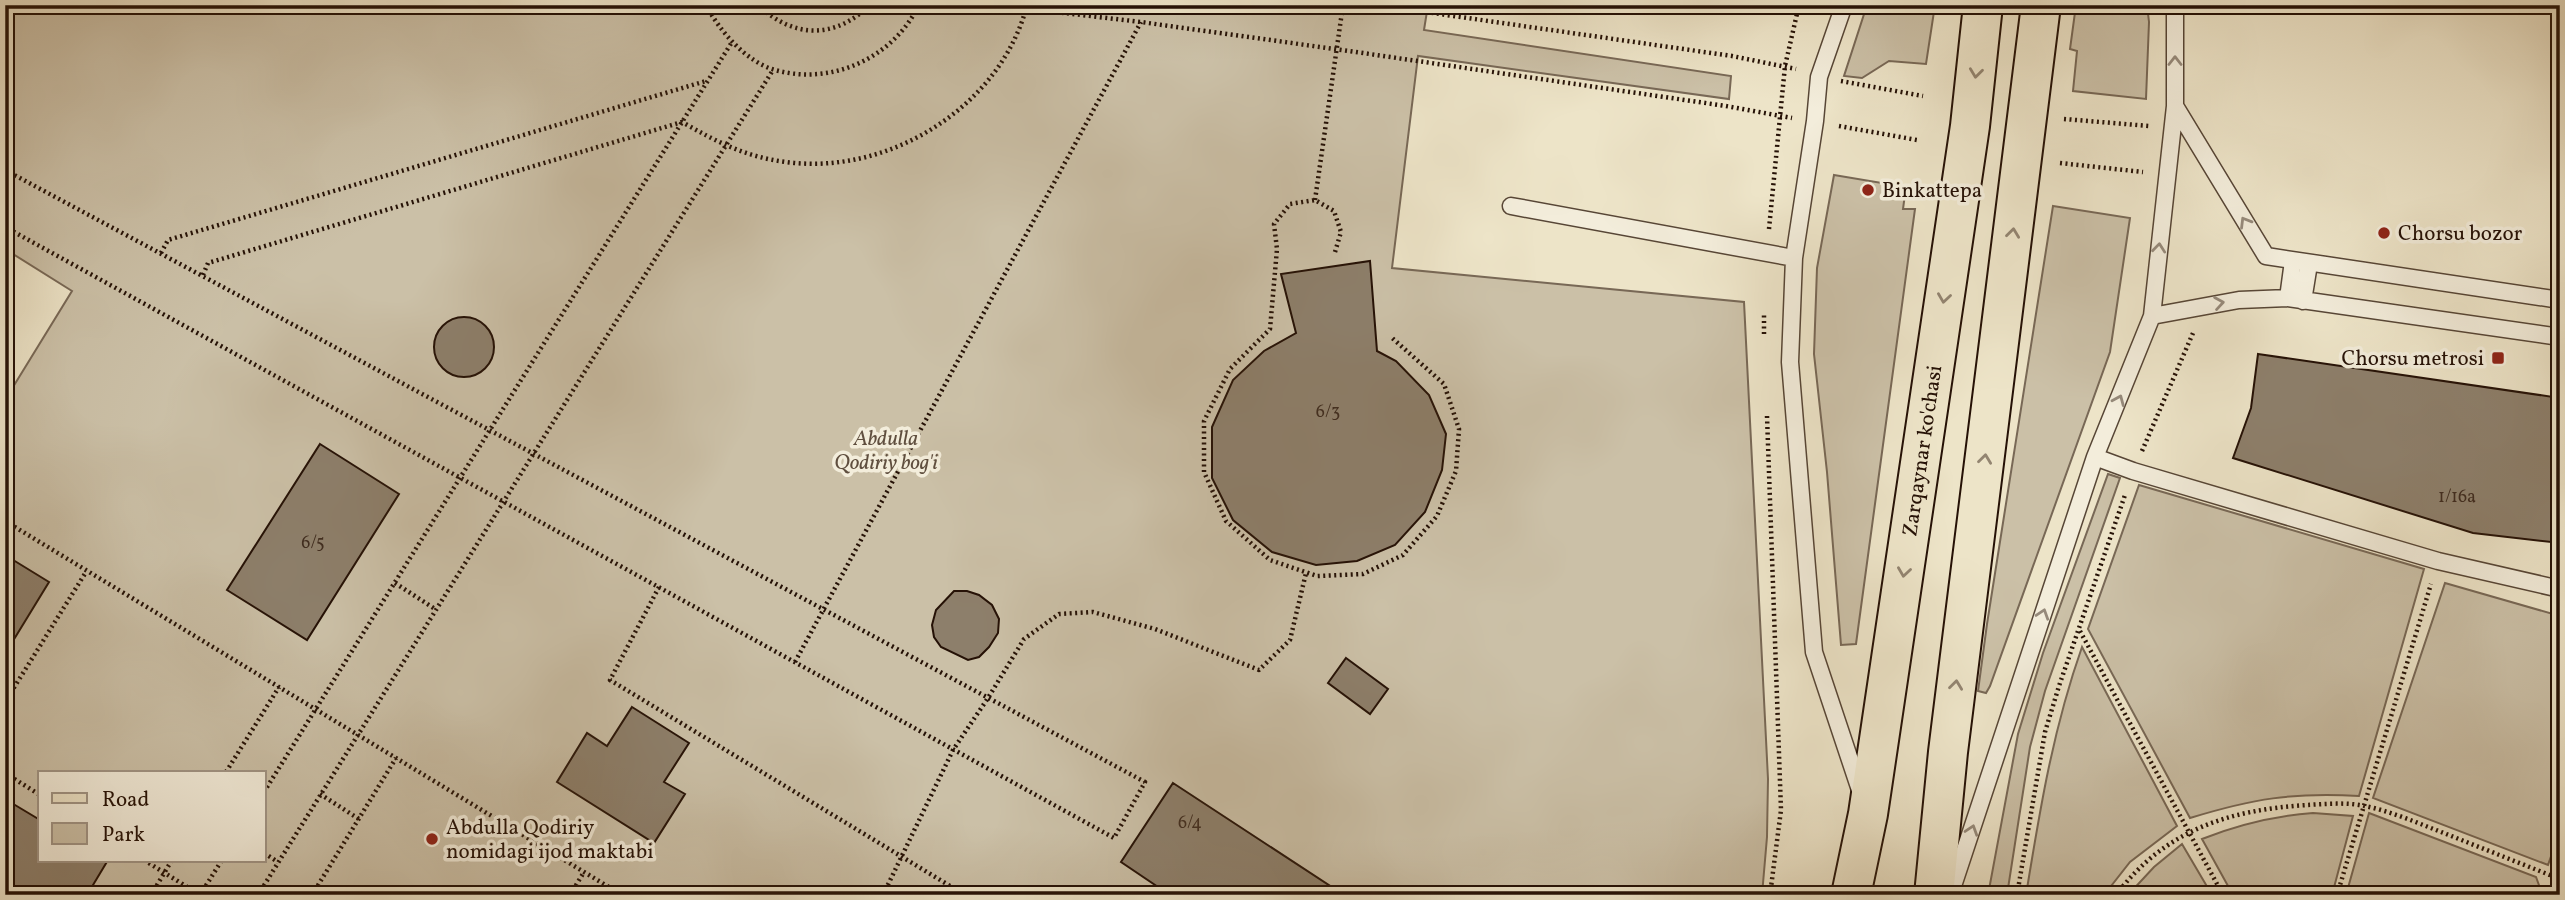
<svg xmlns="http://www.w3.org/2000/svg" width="2565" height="900" viewBox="0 0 2565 900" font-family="Vollkorn,serif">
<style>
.green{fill:#cbc0a7;stroke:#786856;stroke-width:2;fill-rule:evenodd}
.building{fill:#8d7f6b;stroke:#251106;stroke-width:2}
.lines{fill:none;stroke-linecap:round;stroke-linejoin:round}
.service-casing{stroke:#574636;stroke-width:19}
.primary-casing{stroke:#251106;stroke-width:42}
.path{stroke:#251106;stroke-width:4.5;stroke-dasharray:2 3.5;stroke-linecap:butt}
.service{stroke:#f3eddb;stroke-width:16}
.primary{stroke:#ede4c8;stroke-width:38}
.oneway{stroke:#968a7b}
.oneway2{stroke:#938571}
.poi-dot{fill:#8f2418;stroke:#f3eddb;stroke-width:2.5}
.labels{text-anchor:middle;stroke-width:7;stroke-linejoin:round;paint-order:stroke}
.number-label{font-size:18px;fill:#3f2c1f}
.poi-label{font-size:21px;fill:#251106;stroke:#f3eddb;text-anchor:start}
.park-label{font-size:21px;font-style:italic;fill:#5f4e3e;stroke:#f3eddb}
.street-label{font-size:21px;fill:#251106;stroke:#f3eddb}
</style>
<rect width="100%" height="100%" fill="#ede4c8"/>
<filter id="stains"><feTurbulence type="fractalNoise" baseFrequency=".00286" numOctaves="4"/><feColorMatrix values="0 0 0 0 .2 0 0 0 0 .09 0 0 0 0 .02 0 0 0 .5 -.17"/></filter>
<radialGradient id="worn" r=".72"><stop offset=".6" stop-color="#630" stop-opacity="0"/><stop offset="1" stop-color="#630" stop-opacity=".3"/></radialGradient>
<!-- green -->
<path class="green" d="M5,5h1423l-4,25 307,46 -2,23 -311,-43 -26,212 352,34 24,477 -1,58 -5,58h-1757v-495l67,-109 -67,-42zM40,772h224v88h-224z
M1867,5h68l-9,59 -37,-3 -27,17 -18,-2z
M2076,5h71l2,17 -3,77 -73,-8 4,-40 -7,-2z
M1834,175l72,12 -3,22h12l-59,435 -15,1 -14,-173 -13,-118 3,-86z
M2053,206l77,12 -20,134 -120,334 -4,7 -8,-2 9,-67z
M2108,474l12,4 -75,213 -15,56 -23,148h-19l30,-161 25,-81z
M2139,485l285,84 -65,227c-66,-4 -107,3 -169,22l-102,-189z
M2445,583l115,33v214l-12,35 -175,-67z
M2082,647l95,179 -47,36 -26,33h-78c14,-86 27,-166 56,-248z
M2313,813l40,3 -21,79h-99l-31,-56c38,-15 71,-23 111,-26z
M2369,813l167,64 4,11 -13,7h-181z
M2182,844l30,51h-84l26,-28z"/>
<!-- building -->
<path class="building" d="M1370,261l7,90 19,10 33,34 17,39 -4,36 -17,42 -30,33 -38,16 -41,4 -44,-13 -39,-32 -21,-42v-51l21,-47 31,-29 32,-18 -15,-59z
M434 347a30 30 0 1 1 60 0a30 30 0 1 1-60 0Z
M2258,354l302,44v145l-87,-10 -240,-75 18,-50z
M320,444l79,50 -92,146 -80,-50z
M5,555l44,27 -44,72z
M954,591h13l12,4 13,10 7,14 -1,14 -9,14 -10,10 -11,3 -27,-13 -7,-10 -2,-12 4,-15z
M1346,658l42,31 -18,25 -42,-31z
M632,707l57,36 -25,39 21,12 -31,49 -97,-61 30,-49 20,13z
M1173,783l171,112h-174l-49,-33z
M5,799l35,21v40h68l-21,35h-82z"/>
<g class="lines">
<defs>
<path id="service" d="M1844,5l-25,72 -4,44 -21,137 -4,104 24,290 47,141
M2175,106l91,150 294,44
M1511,206l283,52
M2288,298l5,-37
M2303,301l6,-37
M2152,316l87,-16 49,-2 272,39
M2095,457l38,14 305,90 122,28
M1950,895l145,-438 57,-141 23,-210v-101"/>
<g id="primary">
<path id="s1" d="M1851,895l17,-81 102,-688 13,-121"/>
<path d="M1934,895l14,-143 93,-747"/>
</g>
</defs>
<!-- service casing -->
<use href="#service" class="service-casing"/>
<!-- primary casing -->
<use href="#primary" class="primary-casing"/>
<!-- path -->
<path class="path" d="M706,5c13,25 40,57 69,65 57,16 118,-12 144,-65
M758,5c36,34 77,34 112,0
M996,5l145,17 208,29 377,55 66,12
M1377,5l355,51 64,13
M1841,81l82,15
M2064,119l85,7
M1839,126l78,14
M2060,163l83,9
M5,170l1140,612 -31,56 -1109,-611
M1315,200l28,-195
M1769,229l16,-163 14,-61
M1335,252l6,-20 -7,-21 -19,-11 -25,4 -16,20 3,25 -7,80 -40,40 -26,52v51l22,49 44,39 47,16 46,-2 40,-19 34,-39 19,-45 3,-42 -15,-45 -53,-47
M161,253l7,-13 538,-159
M203,275l5,-12 474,-141c35,20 64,35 104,40 102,14 215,-55 241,-157
M1764,334v-19
M1767,416l14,394 -11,85
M2142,451l51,-118
M5,521l617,374
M395,583l40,26
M659,587l-49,93 355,215
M2080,631l143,264
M795,662l346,-640
M5,702l81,-130
M226,772l53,-85
M5,773l35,22
M264,792l468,-750
M320,794l39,25
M264,853l14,9
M144,860l56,35
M151,895l21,-35
M200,895l22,-35
M258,895l515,-825
M312,895l84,-137
M570,895l14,-23
M883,895l70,-145 35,-52 36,-59 35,-25 34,-2 62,17 104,41 31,-30 16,-67
M2017,895l28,-163 14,-46 66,-191
M2116,895c49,-65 112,-85 191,-90 18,-1 40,-3 58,1 24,5 48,15 71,24 41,16 83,33 124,49
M2337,895l94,-311
M2537,895l23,-13
M2558,895l2,-7"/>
<!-- service -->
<use href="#service" class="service"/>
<!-- primary -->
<use href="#primary" class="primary"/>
</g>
<!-- one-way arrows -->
<defs><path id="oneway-chevron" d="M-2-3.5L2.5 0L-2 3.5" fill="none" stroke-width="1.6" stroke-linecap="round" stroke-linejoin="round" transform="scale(1.75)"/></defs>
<g class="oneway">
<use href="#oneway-chevron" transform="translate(2175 61) rotate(-90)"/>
<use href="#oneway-chevron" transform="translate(2245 222) rotate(-121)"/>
<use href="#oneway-chevron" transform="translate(2159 248) rotate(-84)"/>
<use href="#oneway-chevron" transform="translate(2219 303) rotate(-9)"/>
<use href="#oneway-chevron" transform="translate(2119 400) rotate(-67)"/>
<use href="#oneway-chevron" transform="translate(2043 614) rotate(-72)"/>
<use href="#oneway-chevron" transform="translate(1972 830) rotate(-72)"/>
</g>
<g class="oneway2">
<use href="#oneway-chevron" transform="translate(1976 73) rotate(97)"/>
<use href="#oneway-chevron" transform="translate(2013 233) rotate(-83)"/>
<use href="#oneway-chevron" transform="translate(1944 298) rotate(98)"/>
<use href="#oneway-chevron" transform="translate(1985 459) rotate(-83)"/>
<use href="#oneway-chevron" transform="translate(1904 572) rotate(98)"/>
<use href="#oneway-chevron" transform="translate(1956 685) rotate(-83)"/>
</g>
<!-- markers -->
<g class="poi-dot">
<circle cx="1868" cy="190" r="7"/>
<circle cx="2384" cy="233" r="7"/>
<rect x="2491" y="351" width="14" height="14" rx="3.5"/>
<circle cx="432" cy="839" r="7"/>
</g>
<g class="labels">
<!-- number labels -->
<g class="number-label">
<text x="1328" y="417">6/3</text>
<text x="2457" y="502">1/16а</text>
<text x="313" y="548">6/5</text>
<text x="1190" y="828">6/4</text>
</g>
<!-- poi labels -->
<g class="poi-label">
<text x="1882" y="197">Binkattepa</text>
<text x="2398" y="240">Chorsu bozor</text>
<text x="2484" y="365" text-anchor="end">Chorsu metrosi</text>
<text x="446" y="834">Abdulla Qodiriy<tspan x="446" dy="24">nomidagi ijod maktabi</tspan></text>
</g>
<!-- park labels -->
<g class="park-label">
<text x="886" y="445">Abdulla<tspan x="886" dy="24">Qodiriy bog'i</tspan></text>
</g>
<!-- street labels -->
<g class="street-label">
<text dy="7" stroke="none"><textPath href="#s1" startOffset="450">Zarqaynar ko'chasi</textPath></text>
</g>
</g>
<!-- margin -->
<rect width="2565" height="900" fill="none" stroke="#ede4c8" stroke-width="28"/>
<rect x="7" y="7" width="2551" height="886" fill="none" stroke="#251106" stroke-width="3.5"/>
<rect x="14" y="14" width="2537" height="872" fill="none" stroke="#251106" stroke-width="2"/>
<!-- legend -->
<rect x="38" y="771" width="228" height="91" fill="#f3eddb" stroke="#a19586" stroke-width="2"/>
<rect x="52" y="793" width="35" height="10" fill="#ede4c8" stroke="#a19586" stroke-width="2"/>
<text x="102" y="806" font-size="21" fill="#251106">Road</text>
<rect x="52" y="823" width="35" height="21" fill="#cbc0a7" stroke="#a19586" stroke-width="2"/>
<text x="102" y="841" font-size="21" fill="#251106">Park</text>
<rect width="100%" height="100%" filter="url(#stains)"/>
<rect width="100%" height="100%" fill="url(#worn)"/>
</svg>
